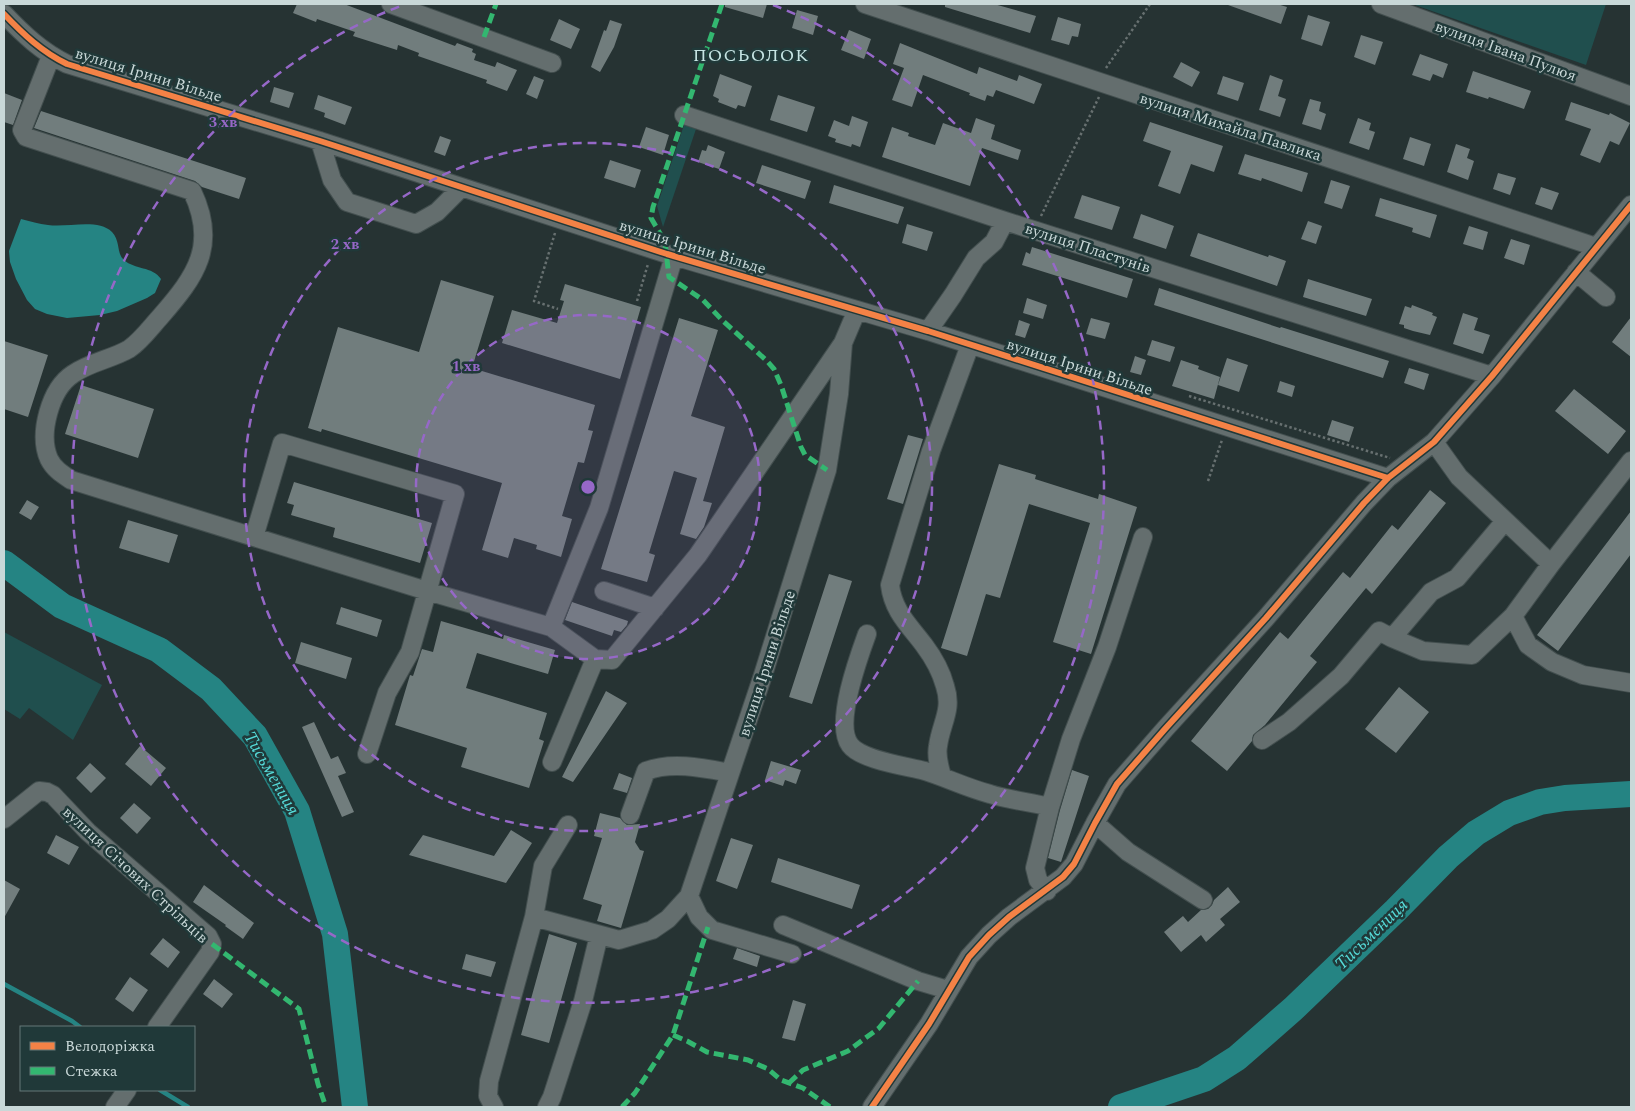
<svg xmlns="http://www.w3.org/2000/svg" width="1635" height="1111" viewBox="0 0 1635 1111" font-family="Spectral,serif">
<style>
.green{fill:#204f4e}
.water{fill:#258483}
.lines{fill:none;stroke-linecap:round;stroke-linejoin:round}
.stream{stroke:#258483;stroke-width:4.5}
.river{stroke:#258483;stroke-width:26}
.building{fill:#717d7d}
.minor-casing{stroke:#434f4f;stroke-width:20}
.path{stroke:#677070;stroke-width:2.5;stroke-dasharray:2.5 2.5;stroke-linecap:butt}
.minor{stroke:#646e6e;stroke-width:18}
.quiet{stroke:#33b770;stroke-width:5;stroke-dasharray:10 5;stroke-linecap:butt}
.cycleway-casing{stroke:#203939;stroke-width:9}
.cycleway{stroke:#f48246;stroke-width:6}
.ring{fill:none;stroke:#9668c8;stroke-width:2.5;stroke-dasharray:9 6}
.labels{text-anchor:middle;stroke-width:5;stroke-linejoin:round;paint-order:stroke}
.street-label{font-size:16px;fill:#c9d8d8;stroke:#203939}
.neighbourhood-label{font-size:18px;letter-spacing:1px;fill:#c7e5e4;stroke:#203939}
.water-label{font-size:18px;font-style:italic;fill:#55d9d7;stroke:#203939}
.centre{fill:#9668c8;stroke:#203939;stroke-width:2.5}
.ring-label{font-size:15px;text-anchor:middle;font-weight:bold;fill:#9668c8;stroke:#203939;stroke-width:5;stroke-linejoin:round;paint-order:stroke}
</style>
<rect width="100%" height="100%" fill="#263333"/>
<!-- green -->
<path class="green" d="M1412,4h194l-20,61z
M684,125l12,4 -33,98 -6,-21z
M4,632l98,53 -29,55 -44,-32 -9,11 -16,-10z"/>
<!-- water -->
<path class="water" d="M21,219c9,2 18,5 27,6 19,3 50,-7 64,7 9,10 4,21 12,28 11,10 28,6 37,19l-6,14 -8,5 -30,13 -17,4 -33,3 -20,-4 -12,-5 -8,-9 -11,-21 -6,-17 -1,-11z"/>
<g class="lines">
<!-- stream -->
<path class="stream" d="M4,984l68,37 8,6
M160,1090l28,17"/>
<!-- river -->
<path class="river" d="M4,563l58,43 97,44 52,39 44,47 42,75 38,123 20,173
M1121,1107l83,-28 33,-21 56,-49 103,-99 52,-53 28,-24 33,-20 31,-11 25,-4 66,-4"/>
</g>
<!-- building -->
<path class="building" d="M297,4h47l111,42 2,-3 16,6 -1,3 4,2 -2,6 21,7 2,-5 20,8 -10,21 -21,-8 1,-3 -69,-24 1,-3 -21,-8 -1,5 -44,-14 2,-4 -38,-13 -1,3 -23,-9z
M725,4h42l-4,14 -38,-11z
M945,4h49l42,12 -6,17 -85,-26z
M1228,4h49l10,3 -6,17 -53,-19z
M797,10l21,6 -5,19 -21,-7z
M1308,15l22,7 -8,24 -21,-7z
M1058,17l23,7 -3,13 -6,-1 -3,9 -18,-5z
M559,19l21,10 -9,20 -21,-9z
M610,20l12,4 -8,23 -14,25 -9,-5 13,-37 2,1z
M849,30l22,9 -7,20 -23,-9z
M1361,35l22,7 -8,23 -21,-8z
M900,43l77,31 2,-7 38,14 2,-6 23,9 -8,20 -38,-14 -3,7 -6,-2 -2,6 -16,-6 1,-2 -47,-18 -11,32 -20,-7 12,-32 -11,-4z
M1420,54l28,10 -5,14 -10,-4 -3,7 -18,-6z
M1181,62l19,10 -8,15 -19,-10z
M1473,71l58,20 -7,18 -35,-12 -1,2 -22,-7z
M720,74l32,12 -7,21 -7,-2 -2,4 -18,-7 1,-3 -6,-3z
M1270,75l13,5 -5,16 8,3 -6,18 -21,-7z
M534,76l10,4 -7,19 -11,-5z
M1223,76l21,7 -6,18 -21,-7z
M274,87l20,6 -5,15 -19,-6z
M4,93l18,7 -9,25 -9,-3z
M318,95l34,12 -7,18 -21,-8 1,-4 -11,-4z
M778,95l37,12 -8,25 -37,-12z
M1310,99l11,3 -2,9 7,3 -5,16 -19,-6z
M1571,102l38,13 1,-2 20,10 -11,22 -9,-4 -10,22 -20,-8 11,-26 -26,-9z
M41,111l205,67 -7,21 -37,-12 -7,-6 -161,-53z
M852,116l16,6 -8,25 -8,-3 -1,3 -16,-5 1,-3 -8,-3 6,-16 15,6z
M976,118l19,7 -4,14 30,11 -3,10 -36,-12 -12,38 -88,-29 10,-30 17,6 -1,3 27,9 8,-22 28,10z
M1358,118l13,5 -2,7 6,2 -6,18 -20,-7z
M1150,122l73,24 -9,26 -23,-8 -11,30 -22,-8 13,-35 -28,-10z
M646,127l23,8 -6,20 -24,-8z
M440,136l11,4 -6,16 -11,-4z
M1410,137l21,7 -7,22 -21,-7z
M1456,144l14,5 -3,9 7,3 -6,19 -21,-8z
M708,145l17,7 -6,17 -21,-7 4,-12 4,1z
M1245,154l63,19 -6,19 -40,-14 -1,3 -23,-7z
M610,160l31,10 -6,18 -31,-10z
M762,165l49,16 -6,18 -49,-16z
M1498,173l18,5 -6,17 -17,-6z
M1331,180l19,6 -8,23 -18,-6z
M834,185l70,22 -6,17 -69,-21z
M1541,187l18,6 -7,17 -17,-6z
M1082,195l38,12 -8,23 -38,-12z
M1380,198l57,17 -7,23 -18,-6 1,-4 -38,-12z
M1141,214l33,12 -8,23 -33,-11z
M1308,221l14,5 -6,18 -15,-5z
M907,224l26,8 -6,19 -25,-8z
M1469,226l19,6 -5,18 -20,-6z
M1198,233l70,24 1,-2 17,6 -9,25 -87,-30z
M1511,239l19,6 -6,20 -20,-7z
M1032,247l101,32 -6,19 -105,-33 4,-13 4,2z
M1308,279l64,20 -6,17 -63,-19z
M441,280l53,16 -22,72 123,37 -7,25 5,1 -9,32 -6,-1 -16,54 10,3 -11,38 -25,-8 1,-4 -23,-7 -6,20 -26,-8 20,-67 -180,-54 -1,3 -13,-4 30,-101 81,25z
M565,284l76,23 -21,72 -118,-36 10,-33 45,13 7,-22 -4,-1z
M1159,288l121,40 1,-1 108,34 -6,17 -229,-73z
M1027,298l20,7 -4,14 -20,-6z
M1412,305l21,8 -1,2 5,2 -7,18 -17,-4 -9,-3v-3l-5,-1 6,-18 6,2z
M1463,313l15,5 -4,12 16,5 -7,19 -30,-10z
M1631,317v40l-19,-15z
M679,318l39,12 -27,86 34,11 -22,74 9,2 -8,24 -8,12 -16,-5 17,-56 -23,-7 -25,82 6,2 -8,27 -46,-13z
M1091,318l19,5 -5,16 -19,-5z
M1019,320l11,4 -5,14 -10,-3z
M1152,340l23,7 -5,15 -23,-7z
M4,341l44,14 -20,62 -24,-8z
M1135,356l11,4 -5,15 -11,-3z
M1227,358l21,7 -9,27 -21,-7z
M1181,360l18,6 -1,3 22,8 -6,22 -42,-13z
M1409,368l20,6 -5,16 -20,-7z
M1280,381l15,5 -3,11 -15,-5z
M81,385l73,24 -16,49 -73,-24z
M1574,389l52,42 -18,23 -53,-43z
M1332,420l22,7 -5,15 -22,-7z
M908,435l15,4 -20,65 -16,-5z
M999,464l37,11 -1,4 63,20 1,-5 38,13 -46,147 -38,-12 37,-119 -61,-19 -29,94 -14,-4 -19,62 -26,-8z
M294,482l138,41 -12,40 -87,-26 2,-9 -44,-13 3,-10 -7,-2z
M1430,490l16,13 -74,91 -6,-6 -56,68 7,6 -52,63 -12,10 -1,6 -25,30 -36,-30 89,-109 8,7 55,-67 7,6 42,-53 6,5z
M27,500l12,7 -8,13 -12,-7z
M1631,511v43l-73,97 -21,-16z
M128,520l50,15 -9,28 -50,-15z
M829,574l23,7 -40,123 -23,-7z
M572,602l56,19 -1,4 -6,7 -7,-2 -2,6 -47,-16z
M341,607l41,13 -5,17 -41,-13z
M441,621l62,18 1,-4 51,15 -7,24 -71,-21 -11,35 81,25 -8,26 5,2 -15,47 -68,-21 6,-19 -72,-23 15,-50 3,1 9,-27 11,3z
M301,642l51,16 -6,21 -51,-16z
M1399,687l30,25 -33,41 -31,-24z
M606,691l21,12 -54,79 -11,-5z
M314,722l17,37 7,-3 8,17 -8,3 16,36 -12,5 -40,-90z
M140,746l26,22 -15,18 -26,-22z
M771,761l30,9 -5,14 -11,-4 -2,6 -18,-6z
M90,763l16,15 -15,15 -15,-15z
M1072,770l17,6 -28,86 -13,-4 12,-48z
M619,773l13,5 -5,15 -14,-4z
M134,803l17,15 -14,16 -17,-16z
M600,813l20,5 7,7 13,-1 -5,18 5,8 4,1 -23,77 -24,-7 5,-16 -19,-6 19,-61 -8,-2z
M511,830l21,13 -26,40 -97,-28 14,-20 71,21z
M56,835l23,12 -10,18 -22,-12z
M731,838l22,7 -16,44 -21,-8z
M778,858l82,27 -8,24 -81,-27z
M4,880l16,9 -16,29z
M204,885l50,38 -11,16 -18,-13 1,-1 -33,-23z
M1228,887l12,15 -20,17 5,6 -19,17 -5,-7 -20,17 -17,-20 19,-16 5,6 13,-12 7,-1 4,-4 2,-5z
M549,934l28,9 -28,100 -28,-8z
M163,938l17,14 -12,16 -18,-14z
M737,948l23,8 -3,11 -24,-8z
M466,954l30,8 -5,15 -29,-8z
M130,977l18,13 -15,22 -18,-13z
M214,979l19,15 -11,14 -19,-14z
M793,1000l13,4 -11,37 -13,-3z"/>
<g class="lines">
<defs>
<path id="minor" d="M391,4l161,59
M865,4l731,243
M1381,4l250,92
M4,14c19,20 38,38 63,50l253,77 347,113 261,77 460,147
M51,56l-29,74 4,7 166,54c26,54 4,85 -31,125 -10,11 -20,25 -32,33 -17,10 -39,13 -56,25 -23,15 -35,60 -24,85 5,10 13,15 22,21l356,111 124,36
M684,115l321,106 487,155
M320,141l12,39 15,22 69,22 21,-12 24,-24
M674,256l-75,252 -48,119 44,32 17,1 86,-105 145,-212
M1576,272l30,25
M928,331l25,-36 23,-37 18,-16 11,-21
M1434,442l25,35 92,87
M254,537l28,-94 173,51 -45,158 -23,41 -20,61
M604,591l51,17
M1513,616l15,29 24,17 31,13 48,8
M867,634c-8,22 -33,90 -17,111 11,15 56,21 75,26 22,7 42,17 65,23 19,6 40,8 60,13
M1392,638l31,13 49,4 41,-39 38,-52 80,-103
M1262,740l27,-18 52,-46 38,-45 13,7 39,-46 26,-14 48,-57
M552,762l43,-103
M942,776c-3,-10 -6,-20 -4,-30 3,-23 15,-36 7,-60 -4,-15 -12,-29 -21,-41 -15,-20 -31,-34 -34,-60l41,-134 39,-106
M630,815l16,-44c26,-10 58,-3 84,2
M4,819l35,-28 8,1 6,3 35,37 120,104 4,8 -2,8 -53,75
M1095,823l33,29 75,48
M1047,891l-9,-11 -3,-12 15,-61 21,-68 36,-92 36,-110
M689,896l10,21 13,13 80,24
M534,917l85,23 33,-10 16,-11 21,-23 74,-221 64,-205 12,-76 4,-51 14,-33
M783,925l135,56 30,9
M115,1107l12,-17
M494,1107l-6,-11 1,-15 45,-164 9,-51 25,-41
M547,1107l5,-10 31,-96 16,-66
M872,1107l57,-83 40,-67 20,-22 20,-18 54,-40 11,-13 21,-41 22,-39 48,-55 101,-111 98,-115 24,-25 46,-36 58,-66 139,-171"/>
</defs>
<!-- minor casing -->
<use href="#minor" class="minor-casing"/>
<!-- path -->
<path class="path" d="M1106,68l44,-64
M1041,216l58,-119
M555,233l-21,68 24,8
M637,301l11,-37
M1189,396l201,62
M1208,481l14,-41"/>
<!-- minor -->
<use href="#minor" class="minor"/>
<!-- quiet -->
<path class="quiet" d="M722,4l-69,203 -2,11 14,24 4,35 34,23 19,20 45,41 7,8 7,16 20,62 4,8 22,15
M484,37l12,-33
M212,944l87,65 19,75 8,23
M673,1035l14,6 20,11 41,8 20,9 13,11 22,8 27,19
M789,1083l14,-13 45,-19 31,-23 39,-47
M622,1107l13,-14 38,-58 35,-108"/>
<defs>
<path id="cycleway" d="M4,14c19,20 38,38 63,50l253,77 347,113 261,77 460,147
M872,1107l57,-83 40,-67 20,-22 20,-18 54,-40 11,-13 21,-41 22,-39 48,-55 101,-111 98,-115 24,-25 46,-36 58,-66 139,-171"/>
</defs>
<!-- cycleway casing -->
<use href="#cycleway" class="cycleway-casing"/>
<!-- cycleway -->
<use href="#cycleway" class="cycleway"/>
</g>
<!-- distance rings -->
<circle cx="588" cy="487" r="172" fill="#9668c8" fill-opacity=".12"/>
<g class="ring">
<circle cx="588" cy="487" r="172"/>
<circle cx="588" cy="487" r="344"/>
<path d="M773 5A516 516 0 1 1 403 5"/>
</g>
<g class="labels">
<!-- street labels -->
<g class="street-label">
<text transform="translate(1506 50) rotate(20)" y="6">вулиця Івана Пулюя</text>
<text transform="translate(149 74) rotate(17)" y="6">вулиця Ірини Вільде</text>
<text transform="translate(1231 126) rotate(18)" y="6">вулиця Михайла Павлика</text>
<text transform="translate(693 246) rotate(17)" y="6">вулиця Ірини Вільде</text>
<text transform="translate(1088 247) rotate(18)" y="6">вулиця Пластунів</text>
<text transform="translate(1080 366) rotate(18)" y="6">вулиця Ірини Вільде</text>
<text transform="translate(766 663) rotate(-72)" y="6">вулиця Ірини Вільде</text>
<text transform="translate(136 874) rotate(43)" y="6">вулиця Січових Стрільців</text>
</g>
<!-- neighbourhood labels -->
<g class="neighbourhood-label">
<text x="751" y="61">ПОСЬОЛОК</text>
</g>
<!-- water labels -->
<g class="water-label">
<text transform="translate(272 773) rotate(60)" y="6">Тисьмениця</text>
<text transform="translate(1371 934) rotate(-44)" y="6">Тисьмениця</text>
</g>
</g>
<circle cx="588" cy="487" r="8" class="centre"/>
<g class="ring-label">
<text x="223" y="127">3 хв</text>
<text x="345" y="249">2 хв</text>
<text x="466" y="371">1 хв</text>
</g>
<!-- border -->
<rect width="1635" height="1111" fill="none" stroke="#c9d8d8" stroke-width="10"/>
<!-- legend -->
<rect x="20" y="1026" width="175" height="65" fill="#203939" stroke="#647979"/>
<rect x="30" y="1042" width="25" height="8" fill="#f48246" stroke="#647979"/>
<text x="65" y="1051" font-size="15" fill="#c9d8d8">Велодоріжка</text>
<rect x="30" y="1067" width="25" height="8" fill="#33b770" stroke="#647979"/>
<text x="65" y="1076" font-size="15" fill="#c9d8d8">Стежка</text>
</svg>
